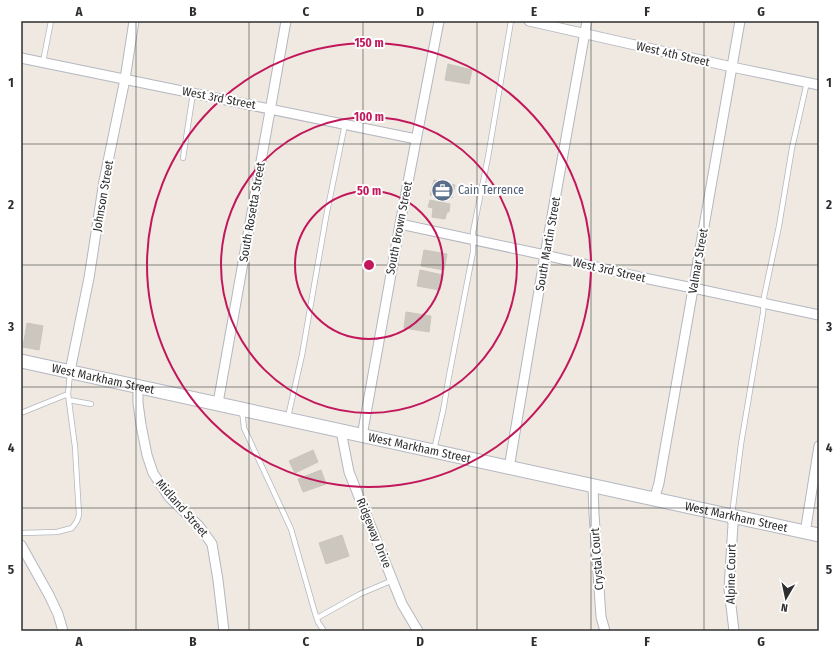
<svg xmlns="http://www.w3.org/2000/svg" width="840" height="652" viewBox="0 0 840 652" font-family="'Fira Sans Condensed',sans-serif">
<style>
.building{fill:#cbc7bf;stroke:#cbc5ba}
.lines{fill:none;stroke-linecap:round;stroke-linejoin:round}
.lane-casing{stroke:#b4b7c1;stroke-width:6}
.street-casing{stroke:#b4b7c1;stroke-width:11}
.secondary-casing{stroke:#b4b7c1;stroke-width:15}
.lane{stroke:#fff;stroke-width:4.5}
.street{stroke:#fff;stroke-width:9}
.secondary{stroke:#fff;stroke-width:13}
.grid{fill:none;stroke:#2e2e2e;stroke-width:1;stroke-opacity:0.55}
.ring{fill:none;stroke:#c2185b;stroke-width:2}
.labels{text-anchor:middle;stroke-width:4;stroke-linejoin:round;paint-order:stroke}
.street-label{font-size:12px;fill:#2e2e2e;stroke:#fff}
.service-label{font-size:12px;fill:#4e5e75;stroke:#fff;text-anchor:start}
.centre{fill:#c2185b;stroke:#fff;stroke-width:2}
.ring-label{font-size:12px;text-anchor:middle;font-weight:bold;fill:#c2185b;stroke:#fff;stroke-width:4;stroke-linejoin:round;paint-order:stroke}
.neatline{fill:none;stroke:#2e2e2e;stroke-width:1.5}
.grid-label{font-size:13px;text-anchor:middle;font-weight:bold;fill:#2e2e2e}
</style>
<rect width="100%" height="100%" fill="#efe9e1"/>
<!-- building -->
<path class="building" d="M448,64l24,6 -3,14 -24,-4z
M434,180l21,5 -3,13 -22,-3z
M430,200l20,4 -1,8h-2l-2,7 -13,-2 1,-9 -5,-1z
M424,250l23,4 -3,16 -23,-4z
M420,270l23,5 -3,15 -23,-4z
M406,312l25,4 -2,16 -25,-4z
M27,323l16,3 -4,24 -16,-3z
M313,450l5,12 -23,11 -6,-12z
M321,470l5,14 -23,8 -5,-13z
M342,535l7,21 -23,8 -7,-21z"/>
<g class="lines">
<defs>
<path id="lane" d="M43,62l8,-41
M183,158l10,-65
M69,400l22,4
M242,410l2,18 47,101 24,84 3,9 6,9
M21,413l47,-19 2,-21
M288,417l14,-62 24,-138 19,-93
M434,450l9,-39 6,-35 24,-124v-20l15,-75 23,-136
M732,515l9,-71 22,-131 1,-16 15,-71 13,-78 15,-66
M21,533l36,-1 15,-4 5,-7 2,-6 -4,-68 -7,-53
M317,618l43,-24 33,-14"/>
<path id="street" d="M529,21l203,46 87,18
M21,58l395,81
M400,224l145,31 99,23 49,10 126,27
M70,371l19,-93 15,-97 21,-102 9,-58
M138,386v17l3,22 6,30 6,18 16,24 30,29 13,18 6,36 6,51
M218,403l68,-382
M341,431l8,41 53,132 16,27
M362,436l38,-212 39,-203
M509,468l36,-213 42,-234
M593,487l1,27 7,103 4,14
M654,500l5,-17 81,-462
M732,517l1,7 -4,65 5,42
M805,533l14,-87
M21,545l28,50 9,19 5,17"/>
<g id="secondary">
<path id="s1" d="M21,361l798,174"/>
</g>
</defs>
<!-- lane casing -->
<use href="#lane" class="lane-casing"/>
<!-- street casing -->
<use href="#street" class="street-casing"/>
<!-- secondary casing -->
<use href="#secondary" class="secondary-casing"/>
<!-- lane -->
<use href="#lane" class="lane"/>
<!-- street -->
<use href="#street" class="street"/>
<!-- secondary -->
<use href="#secondary" class="secondary"/>
</g>
<!-- grid -->
<path class="grid" d="M136,21v610M249,21v610M363,21v610M477,21v610M591,21v610M704,21v610M21,144h798M21,265h798M21,387h798M21,508h798"/>
<!-- distance rings -->
<g class="ring">
<circle cx="369" cy="265" r="74"/>
<circle cx="369" cy="265" r="148"/>
<circle cx="369" cy="265" r="222"/>
</g>
<!-- icons -->
<defs>
<symbol id="office-disc" viewBox="-11 -11 22 22"><circle r="9.5" fill="#5c6f8a" stroke="#fff"/><path d="M-6-3h4V-5.5h4V-3h4V5H-6ZM-1-4.5V-3h2v-1.5ZM-6 0V1H6V0Z" fill="#fff"/></symbol>
</defs>
<g fill-rule="evenodd">
<use href="#office-disc" x="430" y="178" width="25" height="25"/>
</g>
<g class="labels">
<!-- street labels -->
<g class="street-label">
<text transform="translate(673 54) rotate(13)" y="4">West 4th Street</text>
<text transform="translate(219 98) rotate(11)" y="4">West 3rd Street</text>
<text transform="translate(103 196) rotate(-80)" y="4">Johnson Street</text>
<text transform="translate(252 212) rotate(-80)" y="4">South Rosetta Street</text>
<text transform="translate(399 228) rotate(-79)" y="4">South Brown Street</text>
<text transform="translate(548 244) rotate(-80)" y="4">South Martin Street</text>
<text transform="translate(698 261) rotate(-80)" y="4">Valmar Street</text>
<text transform="translate(609 270) rotate(13)" y="4">West 3rd Street</text>
<text dy="4" stroke="none"><textPath href="#s1" startOffset="84">West Markham Street</textPath></text>
<text dy="4" stroke="none"><textPath href="#s1" startOffset="408">West Markham Street</textPath></text>
<text transform="translate(182 508) rotate(49)" y="4">Midland Street</text>
<text dy="4" stroke="none"><textPath href="#s1" startOffset="732">West Markham Street</textPath></text>
<text transform="translate(374 533) rotate(68)" y="4">Ridgeway Drive</text>
<text transform="translate(597 559) rotate(-94)" y="4">Crystal Court</text>
<text transform="translate(731 574) rotate(-89)" y="4">Alpine Court</text>
</g>
<!-- service labels -->
<g class="service-label">
<text x="458" y="194">Cain Terrence</text>
</g>
</g>
<circle cx="369" cy="265" r="6" class="centre"/>
<g class="ring-label">
<text x="369" y="47">150 m</text>
<text x="369" y="121">100 m</text>
<text x="369" y="195">50 m</text>
</g>
<!-- border -->
<rect width="840" height="652" fill="none" stroke="#ffffff" stroke-width="44"/>
<!-- north arrow -->
<g transform="translate(786 598) rotate(189)" stroke="#ffffff" stroke-width="3" paint-order="stroke">
<path d="M0-3L7 15L0 10L-7 15Z" fill="#2e2e2e"/>
<text y="-6" font-size="11" font-weight="bold" text-anchor="middle" fill="#2e2e2e">N</text>
</g>
<rect x="22" y="22" width="796" height="608" class="neatline"/>
<g class="grid-label">
<text x="79" y="16">A</text>
<text x="193" y="16">B</text>
<text x="306" y="16">C</text>
<text x="420" y="16">D</text>
<text x="534" y="16">E</text>
<text x="647" y="16">F</text>
<text x="761" y="16">G</text>
<text x="11" y="87">1</text>
<text x="829" y="87">1</text>
<text x="11" y="209">2</text>
<text x="829" y="209">2</text>
<text x="11" y="331">3</text>
<text x="829" y="331">3</text>
<text x="11" y="452">4</text>
<text x="829" y="452">4</text>
<text x="11" y="574">5</text>
<text x="829" y="574">5</text>
<text x="79" y="646">A</text>
<text x="193" y="646">B</text>
<text x="306" y="646">C</text>
<text x="420" y="646">D</text>
<text x="534" y="646">E</text>
<text x="647" y="646">F</text>
<text x="761" y="646">G</text>
</g>
</svg>
